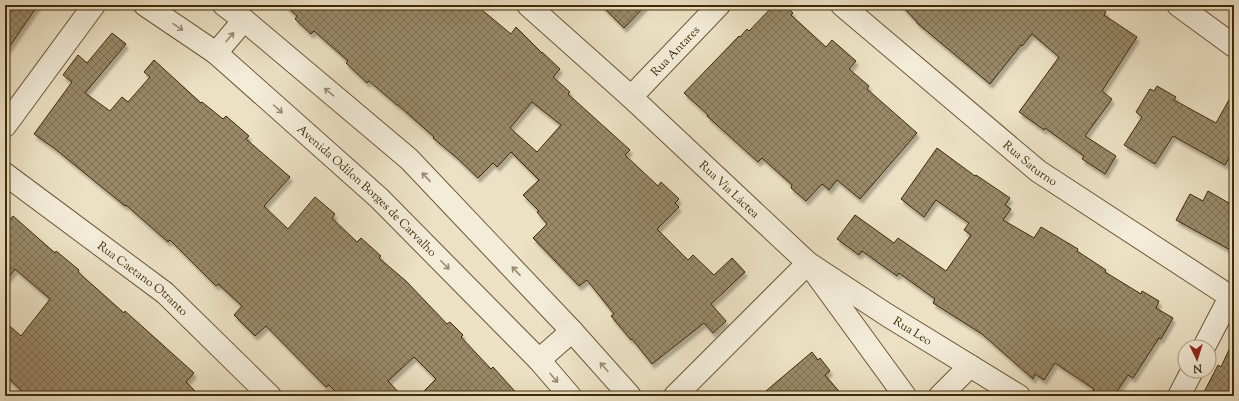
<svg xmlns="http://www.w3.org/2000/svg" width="1239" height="401" viewBox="0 0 1239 401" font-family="'Sorts Mill Goudy',serif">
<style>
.building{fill:url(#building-cross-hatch);stroke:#402a05;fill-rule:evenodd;filter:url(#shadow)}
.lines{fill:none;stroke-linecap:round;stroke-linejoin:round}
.minor-casing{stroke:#6b5835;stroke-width:24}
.minor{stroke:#f3ecd9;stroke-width:22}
.oneway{stroke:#9a8b6f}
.labels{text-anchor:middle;stroke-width:3;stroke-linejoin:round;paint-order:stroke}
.street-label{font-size:12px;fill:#402a05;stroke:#f3ecd9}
</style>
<defs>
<pattern id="building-cross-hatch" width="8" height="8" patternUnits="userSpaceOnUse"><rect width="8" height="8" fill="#998969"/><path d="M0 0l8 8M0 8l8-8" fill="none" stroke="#7e7054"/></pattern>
<filter id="shadow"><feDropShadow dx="2.5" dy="4.5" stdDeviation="1" flood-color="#0004"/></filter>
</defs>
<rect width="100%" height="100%" fill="#ece1c5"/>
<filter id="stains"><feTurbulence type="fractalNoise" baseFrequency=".005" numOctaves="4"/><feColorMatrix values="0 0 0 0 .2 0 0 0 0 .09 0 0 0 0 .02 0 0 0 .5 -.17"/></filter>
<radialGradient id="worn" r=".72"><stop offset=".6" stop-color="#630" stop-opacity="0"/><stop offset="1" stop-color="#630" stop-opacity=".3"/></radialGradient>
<!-- building -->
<path class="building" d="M10,5h28l-33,48v-40z
M285,5h191l35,29 5,-7 26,26v-1l18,17 -7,8 17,15 -2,2 62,56 -5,5 33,31 3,-4 18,17 -4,4 4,4 -22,22 31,31 5,-5 21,20 18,-17 13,14 -34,32 15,17 -13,12 -9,-10 -52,41 -20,-25 -1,1 -20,-24 3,-2 -27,-34 -8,6 -46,-48 14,-14 -10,-12 2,-1 -16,-16 16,-15 -28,-28 -14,15 -4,-4 -15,15 -21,-20 -24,-20 1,-1 -36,-32h-1l-28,-24 -2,2 -21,-20 2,-2 -34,-30 -3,3 -16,-15 2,-3zM532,102l29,23 -24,27 -27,-24z
M601,5h45l-22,23z
M774,5h10l9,8 -2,2 35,32 6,-7 24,21 -7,8 20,17 -2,3 50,44 -57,66 -23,-19 -8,10 -7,-6 -16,17 -15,-13 1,-3 -30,-27 -4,4 -51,-46 1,-1 -24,-22 55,-57 1,1 7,-8 2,2z
M901,5h28l6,5 4,-5h158l9,7 -2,3 33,22 -35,54 10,8 -27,37 31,20 -11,18 -23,-15 2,-3 -39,-28 -1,2 -25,-18 40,-55 -27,-23 -10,12 -1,-1 -31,39 -73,-61v-1z
M112,33l14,11 -41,49 25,18 12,-14 6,5 22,-25 -6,-5 10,-12 47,43 1,-1 21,17 3,-3 23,20 -3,3 44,38 -26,29 24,23 27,-32 20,17 -3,4 25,24 4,-4 20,18 -2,2 27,23 41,43 3,-2 13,13 -2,2 30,32 2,-2 26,29h-100l17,-17 -22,-22 -26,24 14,15h-62l-11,-11 -3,2 -60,-61 -11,10 -21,-21 8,-9 -24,-22 -2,2 -46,-46 -2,2 -42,-37 -1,1 -71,-58 -20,-14 38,-52 -9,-7 15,-20 9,8z
M1157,86l19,11 -2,3 42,23 18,-32v58l-9,16 -52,-29 -18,28 -31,-19 18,-28 -6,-5 14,-23 4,2z
M937,148l38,28 1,-1 34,23 -5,7 6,4 -8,11 31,18 7,-11 37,22 -1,2 29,19 -1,2 36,22 1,-3 17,10 -3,7 17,10 -12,21 -2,-1 -26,40 -5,-3 -14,21h-24l4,-7 -39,-26 -11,17 -9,-6 -2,5 -51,-45 -49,-31 2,-4 -36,-26 -2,3 -35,-25 -3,4 -22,-16 18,-24 39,28 4,-5 48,33 25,-36 -7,-5 5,-7 -33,-23 -12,17 -23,-18z
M1208,191l26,15v46l-58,-32 14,-26 13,7z
M13,216l42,37 1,-2 23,19 -1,2 46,41 1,-2 69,62 -8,9 14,14h-173l-22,-21v-53l16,14 29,-37 -35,-30 -10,13v-56z
M1234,339v57h-32l16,-31 3,2z
M812,352l6,8 2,-2 10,13 -5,4 18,21h-83z"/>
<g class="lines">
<defs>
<g id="minor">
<path id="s1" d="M145,5l71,48 163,145 160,162 31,36"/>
<path d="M224,5l20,15 165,139 163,172 58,65"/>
<path id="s2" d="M528,5l103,92 177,166 97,133"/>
<path id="s3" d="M842,5l196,166 196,128"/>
<path d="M1178,5l56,41"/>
<path d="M216,53l28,-33"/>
<path id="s4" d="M631,97l88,-92"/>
<path d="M5,126l89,-121"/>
<path id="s5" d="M5,174l160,119 105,103"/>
<path d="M1204,347l26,-50"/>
<path d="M539,360l33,-29"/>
<path id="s6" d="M675,396l133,-133 79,52 132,81"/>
<path d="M940,396l30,-30"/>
<path d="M1179,396l13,-25"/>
</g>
</defs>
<!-- minor casing -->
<use href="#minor" class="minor-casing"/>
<!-- minor -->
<use href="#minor" class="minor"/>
</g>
<!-- one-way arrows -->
<defs><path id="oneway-shaft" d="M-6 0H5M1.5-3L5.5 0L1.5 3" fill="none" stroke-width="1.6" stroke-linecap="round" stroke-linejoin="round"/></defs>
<g class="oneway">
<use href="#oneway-shaft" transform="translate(178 27) rotate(34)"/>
<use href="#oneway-shaft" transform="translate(230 37) rotate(-50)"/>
<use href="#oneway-shaft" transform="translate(329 92) rotate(-140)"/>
<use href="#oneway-shaft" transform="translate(278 109) rotate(42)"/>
<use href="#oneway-shaft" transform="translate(426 177) rotate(-133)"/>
<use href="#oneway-shaft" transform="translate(445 265) rotate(45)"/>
<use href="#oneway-shaft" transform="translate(516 271) rotate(-133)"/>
<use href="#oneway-shaft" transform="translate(604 367) rotate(-132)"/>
<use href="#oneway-shaft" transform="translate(554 378) rotate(49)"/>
</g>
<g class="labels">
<!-- street labels -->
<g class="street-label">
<text dy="4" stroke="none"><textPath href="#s4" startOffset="64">Rua Antares</textPath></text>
<text dy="4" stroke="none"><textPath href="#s3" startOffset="246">Rua Saturno</textPath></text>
<text dy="4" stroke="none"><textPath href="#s2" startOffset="273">Rua Via Láctea</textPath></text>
<text dy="4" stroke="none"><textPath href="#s1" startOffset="290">Avenida Odilon Borges de Carvalho</textPath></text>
<text dy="4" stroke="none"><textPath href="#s5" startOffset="173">Rua Caetano Otranto</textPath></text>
<text dy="4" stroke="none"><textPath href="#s6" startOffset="313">Rua Leo</textPath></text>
</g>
</g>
<!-- margin -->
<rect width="1239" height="401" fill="none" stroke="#ece1c5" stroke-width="20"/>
<rect x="6" y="6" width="1227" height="389" fill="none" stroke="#402a05" stroke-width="2"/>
<rect x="10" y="10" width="1219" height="381" fill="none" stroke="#402a05"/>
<!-- north arrow -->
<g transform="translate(1197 359) rotate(176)"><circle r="19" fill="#f3ecd9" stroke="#ab9e84"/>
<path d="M0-3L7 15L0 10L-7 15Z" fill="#8f2418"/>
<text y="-6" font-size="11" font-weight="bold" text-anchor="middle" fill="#402a05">N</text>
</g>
<rect width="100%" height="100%" filter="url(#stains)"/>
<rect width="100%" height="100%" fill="url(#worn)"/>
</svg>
